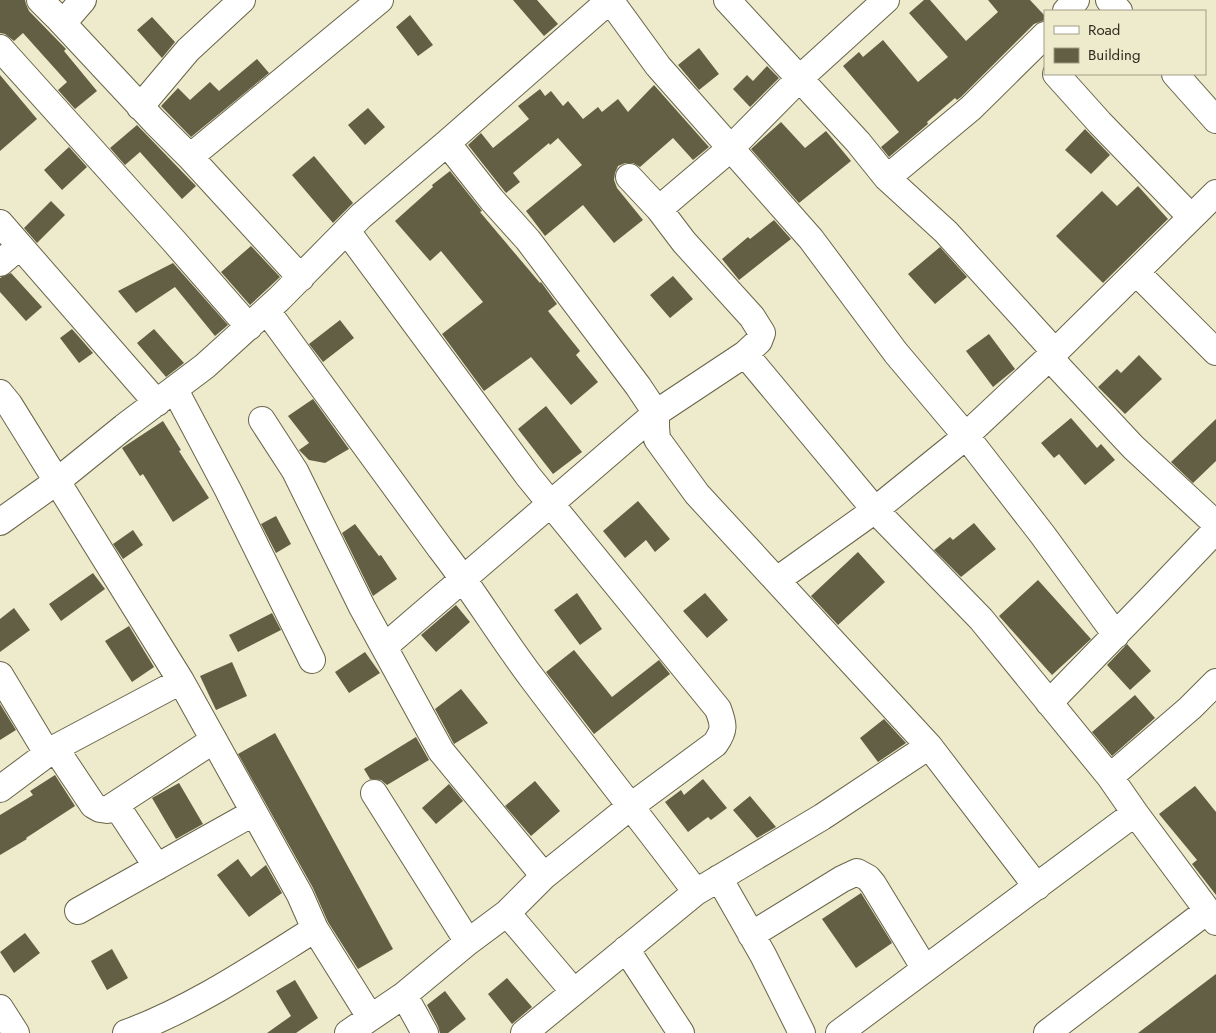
<svg xmlns="http://www.w3.org/2000/svg" width="1216" height="1033" viewBox="0 0 1216 1033" font-family="Jost,sans-serif">
<style>
.building{fill:#635f45}
.lines{fill:none;stroke-linecap:round;stroke-linejoin:round}
.minor-casing{stroke:#686449;stroke-width:28}
.minor{stroke:#fff;stroke-width:26}
</style>
<rect width="100%" height="100%" fill="#eeeacc"/>
<!-- building -->
<path class="building" d="M0,0h25l1,4 3,7 37,38 -2,2 33,40 -22,18 -17,-19 9,-8 -44,-49 -9,8 -9,-7 -5,-1z
M513,0h24l21,24 -14,12z
M924,0h6l36,41 32,-29 -10,-12h42l15,16v4l-11,4 -73,73 -4,3 -2,-2 -28,24 1,2 -39,33 -8,-10 18,-15 -56,-66 16,-14 4,5 20,-17 35,42 30,-25 -39,-44z
M410,15l23,30 -15,11 -22,-29z
M152,17l23,25 -13,16 -25,-28z
M699,48l20,26 -20,16 -21,-25z
M257,59l12,14 -78,64 -30,-31 17,-18 12,12 20,-18 9,9z
M767,66l12,12 -29,29 -17,-18 14,-14 6,6z
M0,75l37,44 -37,32z
M654,85l55,62 -16,13 -20,-22 -33,29 -7,-4h-8l-7,3 -3,7 -1,7 3,8 26,32 -29,23 -31,-38 -38,31 -19,-25 56,-46 -24,-27 -8,7 -1,-2 -36,30 7,9 -14,11 -38,-48 13,-12 12,15 36,-29 -11,-13 22,-17 5,7 6,-5 12,15 5,-5 15,18 15,-12 4,5 16,-13 10,13z
M368,108l17,19 -20,18 -17,-20z
M781,122l24,26 21,-17 25,30 -52,42 -48,-54z
M137,125l59,61 -14,13 -42,-47 -15,13 -15,-17z
M1085,129l25,26 -19,19 -26,-24z
M69,147l18,20 -25,23 -18,-20z
M314,156l39,47 -20,20 -41,-48z
M450,171l32,40 -2,1 60,71 1,-1 16,22 -9,7 32,40 -4,4 22,27 -27,23 -40,-48 -47,34 -42,-57 41,-32 -42,-51 -11,10 -35,-40 38,-34 -1,-2z
M1138,186l30,33 -65,64 -47,-47 46,-45 15,15z
M51,201l14,14 -28,28 -13,-15z
M774,220l17,19 -52,41 -17,-21 26,-22 2,2z
M251,246l29,31 -30,28 -29,-33z
M940,247l27,30 -32,27 -27,-30z
M173,263l55,62 -13,11 -40,-49 -39,26 -18,-22z
M11,273l31,34 -16,14 -26,-29v-14z
M673,276l20,23 -23,19 -20,-23z
M340,320l14,18 -31,24 -14,-18z
M72,329l21,24 -14,10 -19,-25z
M154,329l30,34 -18,14 -29,-34z
M989,334l26,35 -22,18 -27,-36z
M1139,355l23,24 -37,35 -27,-27 19,-18 4,4z
M313,399l36,50 -24,14 -16,-3 -10,-10 10,-7 -21,-27z
M546,406l36,46 -29,22 -35,-45z
M1071,418l26,30 4,-4 14,16 -30,25 -26,-31 -5,4 -13,-15z
M1216,419v42l-23,22 -22,-21z
M163,421l18,29 -2,1 30,47 -36,24 -30,-48 -3,2 -18,-28z
M638,501l32,38 -15,13 -9,-12 -21,18 -22,-27z
M276,516l15,28 -15,9 -15,-29z
M974,523l22,26 -35,28 -27,-27 16,-13 3,3z
M355,524l24,32 2,-1 16,24 -24,17 -31,-63z
M133,530l10,15 -20,14 -10,-15z
M858,552l27,30 -47,43 -27,-29z
M93,573l12,16 -44,32 -12,-17z
M1038,580l53,59 -39,36 -53,-59z
M577,593l25,36 -22,16 -26,-35z
M705,593l23,27 -21,18 -24,-27z
M456,605l14,17 -34,30 -15,-17z
M14,608l16,22 -30,22v-33z
M272,613l9,17 -43,22 -9,-17z
M129,626l25,41 -22,15 -27,-41z
M1127,644l24,27 -21,19 -23,-25z
M574,650l38,47 47,-37 11,14 -76,60 -48,-62z
M365,652l15,21 -31,20 -14,-21z
M232,662l15,34 -31,14 -16,-34z
M461,689l27,34 -34,21 -19,-35z
M1135,695l20,23 -43,38 -20,-24z
M0,704l16,26 -16,10z
M884,719l22,24 -28,19 -18,-24z
M275,733l118,216 -35,20 -30,-47 -15,-34 -75,-134z
M416,737l13,23 -42,25 -6,-5 -11,-1 -6,-10z
M55,775l20,31 -49,32 1,1 -27,16v-40l33,-20 -3,-4z
M703,779l24,29 -16,12 -3,-3 -20,15 -23,-30 16,-12 3,5z
M535,781l25,30 -29,25 -26,-30z
M179,783l24,41 -27,15 -24,-41z
M449,784l14,17 -27,23 -14,-16z
M1195,786l21,26v83l-24,-31 5,-4 -38,-46z
M750,796l26,31 -19,11 -24,-28z
M238,859l13,18 15,-12 16,28 -33,24 -32,-42z
M861,893l31,50 -36,25 -34,-49z
M25,933l15,20 -26,20 -14,-21z
M112,949l16,29 -21,12 -16,-29z
M1216,974v59h-78z
M507,978l25,29 -20,17 -24,-30z
M295,980l23,38 -22,15h-29l24,-17 -15,-25z
M445,991l21,28 -18,14h-8l-2,-7 -11,-21z"/>
<g class="lines">
<defs>
<path id="minor" d="M40,0l17,17 98,105 35,35 111,121
M610,0l48,66 153,173 85,114 70,83 76,98 74,101
M727,0l131,142 29,36 59,54 109,120
M1109,0l10,11
M1066,11l10,-11
M63,23l20,-23
M0,48l173,192 76,87
M1056,74l44,49 91,94
M1175,74l41,46
M140,107l48,-57 54,-50
M447,143l45,57 36,40 110,146 18,27v14l1,12 40,55 232,252 108,141
M190,157l190,-157
M887,178l84,-70 74,-73
M659,209l72,-61 68,-69 87,-79
M0,223l157,180
M347,231l181,245 190,233c6,16 7,21 -3,35l-84,62 -87,70 -37,37 -39,29 -64,53 -56,38
M0,263l20,-17
M1136,272l80,80
M267,311l173,237c33,42 60,88 92,130 54,72 110,142 164,214
M745,354l130,156 106,109 129,158 25,36 81,109
M1049,357l84,90 83,77
M175,390l53,100 84,170
M0,393l9,11 172,277 119,214 15,34 55,88
M262,420l33,51 67,136 79,144 103,125
M0,522l56,-40 68,-55 81,-61 74,-67 82,-83 86,-73 163,-143
M777,580l98,-70 84,-68 96,-90 161,-159
M384,647l272,-234 89,-59 14,-13 3,-8 -10,-16 -68,-75 -25,-33 -30,-32
M0,675l47,78
M1049,703l105,-108 62,-65
M55,748l38,57 7,4 7,1 107,-70
M1110,777l80,-69 26,-26
M0,789l55,-41 126,-67
M374,793l94,149
M116,805l41,62
M719,878l44,77 39,78
M78,911l175,-98
M507,913l67,79
M751,935l91,-56 15,-7 11,6 5,6 52,85
M626,949l55,84
M404,995l21,38
M0,1008l16,25
M126,1033c68,-25 128,-66 189,-104
M524,1033l172,-141 126,-75 107,-71
M839,1033l296,-220
M1047,1033l160,-122"/>
</defs>
<!-- minor casing -->
<use href="#minor" class="minor-casing"/>
<!-- minor -->
<use href="#minor" class="minor"/>
</g>
<!-- legend -->
<rect x="1044" y="10" width="162" height="65" fill="#eeeacc" stroke="#a09e87"/>
<rect x="1054" y="26" width="25" height="8" fill="#ffffff" stroke="#a09e87"/>
<text x="1088" y="35" font-size="15" fill="#2c2b1f">Road</text>
<rect x="1054" y="48" width="25" height="15" fill="#635f45" stroke="#a09e87"/>
<text x="1088" y="60" font-size="15" fill="#2c2b1f">Building</text>
</svg>
